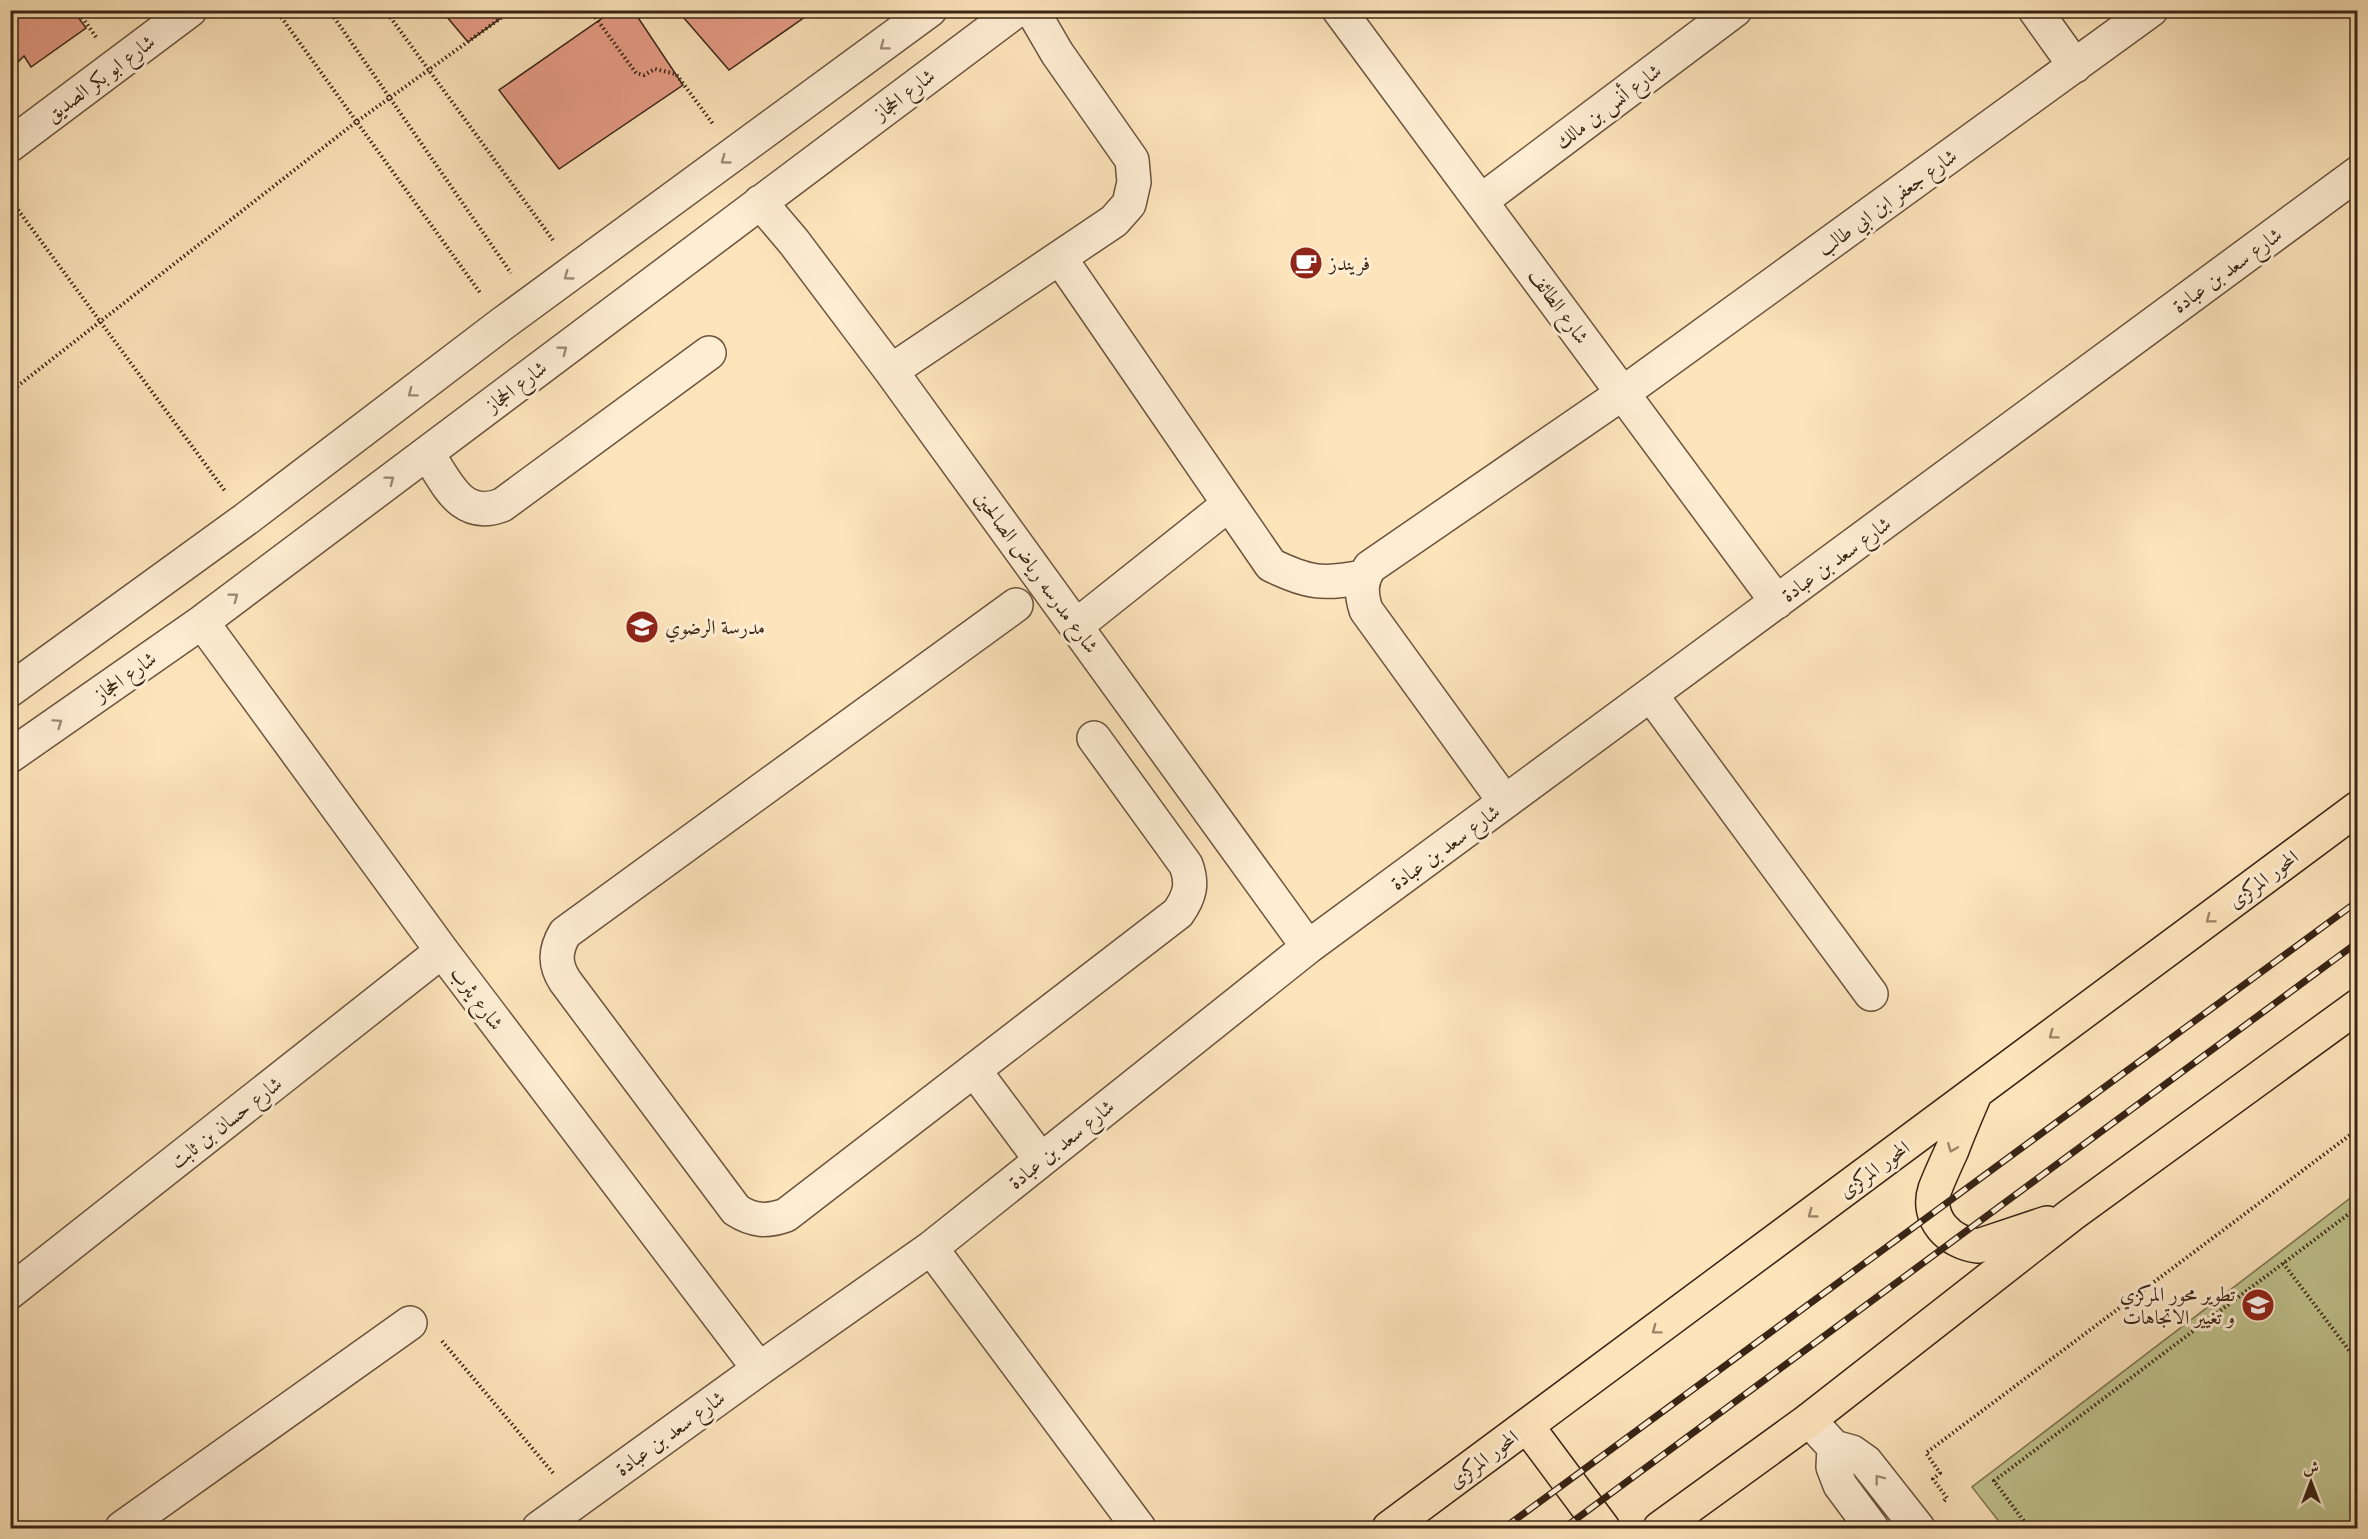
<svg xmlns="http://www.w3.org/2000/svg" width="2368" height="1539" viewBox="0 0 2368 1539" font-family="Cardo,Amiri,serif">
<style>
.pitch{fill:#c0c48f;stroke:#7c7452;stroke-width:1.5}
.building{fill:#e79d87;stroke:#392415;stroke-width:1.5}
.lines{fill:none;stroke-linecap:round;stroke-linejoin:round}
.minor-casing{stroke:#6a543e;stroke-width:36}
.major-casing{stroke:#392415;stroke-width:36}
.path{stroke:#392415;stroke-width:4;stroke-dasharray:1.5 3;stroke-linecap:butt}
.minor{stroke:#feedd3;stroke-width:33}
.major{stroke:#fde4bb;stroke-width:33}
.rail-casing{stroke:#392415;stroke-width:7}
.rail{stroke:#feedd3;stroke-width:4.5;stroke-dasharray:14;stroke-linecap:butt}
.oneway{stroke:#9c8874}
.oneway2{stroke:#9b8468}
.labels{text-anchor:middle;stroke-width:6;stroke-linejoin:round;paint-order:stroke}
.street-label{font-size:20px;fill:#392415;stroke:#feedd3}
.poi-label{font-size:20px;fill:#392415;stroke:#feedd3;text-anchor:start}
</style>
<rect width="100%" height="100%" fill="#fde4bb"/>
<filter id="stains"><feTurbulence type="fractalNoise" baseFrequency=".00333" numOctaves="4"/><feColorMatrix values="0 0 0 0 .2 0 0 0 0 .09 0 0 0 0 .02 0 0 0 .5 -.17"/></filter>
<radialGradient id="worn" r=".72"><stop offset=".6" stop-color="#630" stop-opacity="0"/><stop offset="1" stop-color="#630" stop-opacity=".3"/></radialGradient>
<!-- pitch -->
<path class="pitch" d="M2357,1193v335h-353l-32,-41z"/>
<!-- building -->
<path class="building" d="M10,10h63l13,18 -55,39 -7,-11 -9,9 -5,-7z
M441,10h71l-44,32z
M614,10h19l50,75 -124,84 -60,-79z
M677,10h138l-86,60z"/>
<g class="lines">
<defs>
<path id="minor" d="M1339,10l438,592
M2035,10l40,56
M10,145l180,-135
M1481,201l254,-191
M760,202l34,40 97,129 417,576
M1060,258l211,307c37,18 52,20 92,12
M891,371l223,-150 15,-17 5,-22 -2,-22 -75,-107 -25,-43
M427,453c20,29 33,68 75,52l207,-152
M1016,605l-451,328c-10,17 -11,31 0,48l171,229c17,11 31,12 50,5l392,-302c12,-17 15,-29 8,-48l-92,-127
M202,622l240,329 317,418
M1076,626l153,-122
M10,690l236,-171 256,-195 428,-314
M1651,695l220,299
M10,756l192,-134 815,-612
M1505,802l-139,-192c-5,-16 -6,-29 4,-43l253,-174 528,-383
M974,1070l67,90
M931,1248l208,280
M10,1292l432,-341
M1809,1420l25,27 18,5 14,10 52,66
M1834,1447l-1,20 7,18 32,43
M122,1528l288,-205
M539,1528l220,-159 172,-121 377,-301 1050,-774"/>
<path id="major" d="M1975,1094c-8,19 -16,37 -23,56 -6,13 -12,26 -17,39 -10,30 15,54 43,57l69,-23
M1527,1426l76,102
M1389,1528l969,-720
M1660,1528l149,-108 262,-205 287,-209"/>
</defs>
<!-- minor casing -->
<use href="#minor" class="minor-casing"/>
<!-- major casing -->
<use href="#major" class="major-casing"/>
<!-- path -->
<path class="path" d="M77,10l19,27
M276,10l205,284
M329,10l182,263
M385,10l168,230
M590,10l46,63 8,2 11,-6 21,5 37,50
M851,10l5,8
M10,199l215,292
M10,392l346,-270 156,-112
M2283,1263l75,99
M442,1341l111,132
M1944,1501l3,-3 -14,-19 7,-6 -14,-20 432,-324
M1812,1528l8,-6
M2029,1528l-35,-47 364,-274"/>
<!-- minor -->
<use href="#minor" class="minor"/>
<!-- major -->
<use href="#major" class="major"/>
<defs>
<path id="rail" d="M1504,1528l854,-627
M1564,1528l794,-586"/>
</defs>
<!-- rail casing -->
<use href="#rail" class="rail-casing"/>
<!-- rail -->
<use href="#rail" class="rail"/>
</g>
<!-- one-way arrows -->
<defs><path id="oneway-chevron" d="M-2-3.5L2.5 0L-2 3.5" fill="none" stroke-width="1.6" stroke-linecap="round" stroke-linejoin="round" transform="scale(1.5)"/></defs>
<g class="oneway">
<use href="#oneway-chevron" transform="translate(884 46) rotate(143)"/>
<use href="#oneway-chevron" transform="translate(725 160) rotate(144)"/>
<use href="#oneway-chevron" transform="translate(568 276) rotate(144)"/>
<use href="#oneway-chevron" transform="translate(563 350) rotate(-37)"/>
<use href="#oneway-chevron" transform="translate(412 393) rotate(143)"/>
<use href="#oneway-chevron" transform="translate(390 480) rotate(-37)"/>
<use href="#oneway-chevron" transform="translate(234 597) rotate(-37)"/>
<use href="#oneway-chevron" transform="translate(58 723) rotate(-35)"/>
<use href="#oneway-chevron" transform="translate(1879 1479) rotate(-128)"/>
</g>
<g class="oneway2">
<use href="#oneway-chevron" transform="translate(2210 919) rotate(143)"/>
<use href="#oneway-chevron" transform="translate(2053 1035) rotate(143)"/>
<use href="#oneway-chevron" transform="translate(1952 1148) rotate(112)"/>
<use href="#oneway-chevron" transform="translate(1812 1214) rotate(144)"/>
<use href="#oneway-chevron" transform="translate(1656 1330) rotate(143)"/>
</g>
<!-- icons -->
<defs>
<symbol id="cafe-disc" viewBox="-11 -11 22 22"><circle r="9.5" fill="#8f2418" stroke="#feedd3"/><path d="M-5.5-4.5H6V0H3Q3 3.5 0 3.5H-2.5Q-5.5 3.5-5.5 0ZM3-3.2v2h1.7v-2ZM-6 4.5H4V6H-6Z" fill="#fff"/></symbol>
<symbol id="school-disc" viewBox="-11 -11 22 22"><circle r="9.5" fill="#8f2418" stroke="#feedd3"/><path d="M0-5L7-2L0 1L-7-2ZM-4 1L0 2.5L4 1V4Q0 6-4 4Z" fill="#fff"/></symbol>
<symbol id="university-disc" viewBox="-11 -11 22 22"><circle r="9.5" fill="#8f2418" stroke="#feedd3"/><path d="M0-5L7-2L0 1L-7-2ZM-4 1L0 2.5L4 1V4Q0 6-4 4Z" fill="#fff"/></symbol>
</defs>
<g fill-rule="evenodd">
<use href="#cafe-disc" x="1287" y="244" width="38" height="38"/>
<use href="#school-disc" x="623" y="608" width="38" height="38"/>
<use href="#university-disc" x="2239" y="1286" width="38" height="38"/>
</g>
<g class="labels">
<!-- street labels -->
<g class="street-label">
<text transform="translate(100 78) rotate(-37)" y="7">شارع ابو بكر الصديق</text>
<text transform="translate(904 94) rotate(-37)" y="7">شارع الحجاز</text>
<text transform="translate(1608 106) rotate(-37)" y="7">شارع أنس بن مالك</text>
<text transform="translate(1887 202) rotate(-36)" y="7">شارع جعفر ابن ابي طالب</text>
<text transform="translate(2227 270) rotate(-36)" y="7">شارع سعد بن عبادة</text>
<text transform="translate(1559 306) rotate(54)" y="7">شارع الطائف</text>
<text transform="translate(516 386) rotate(-37)" y="7">شارع الحجاز</text>
<text transform="translate(1836 559) rotate(-36)" y="7">شارع سعد بن عبادة</text>
<text transform="translate(1037 572) rotate(54)" y="7">شارع مدرسه رياض الصالحين</text>
<text transform="translate(125 676) rotate(-35)" y="7">شارع الحجاز</text>
<text transform="translate(1445 847) rotate(-36)" y="7">شارع سعد بن عبادة</text>
<text transform="translate(2263 879) rotate(-37)" y="7">المحور المركزى</text>
<text transform="translate(477 998) rotate(53)" y="7">شارع يثرب</text>
<text transform="translate(226 1122) rotate(-38)" y="7">شارع حسان بن ثابت</text>
<text transform="translate(1061 1144) rotate(-39)" y="7">شارع سعد بن عبادة</text>
<text transform="translate(1874 1169) rotate(-36)" y="7">المحور المركزى</text>
<text transform="translate(670 1433) rotate(-36)" y="7">شارع سعد بن عبادة</text>
<text transform="translate(1483 1459) rotate(-37)" y="7">المحور المركزى</text>
</g>
<!-- poi labels -->
<g class="poi-label">
<text x="1329" y="270">فريندز</text>
<text x="665" y="634">مدرسة الرضوي</text>
<text x="2235" y="1301" text-anchor="end">تطوير محور المركزي<tspan x="2235" dy="23">و تغيير الاتجاهات</tspan></text>
</g>
</g>
<!-- margin -->
<rect width="2368" height="1539" fill="none" stroke="#fde4bb" stroke-width="36"/>
<rect x="12" y="12" width="2344" height="1515" fill="none" stroke="#392415" stroke-width="3"/>
<rect x="18" y="18" width="2332" height="1503" fill="none" stroke="#392415" stroke-width="1.5"/>
<!-- north arrow -->
<g transform="translate(2311 1482)" stroke="#feedd3" stroke-width="4.5" paint-order="stroke">
<path d="M0-4.5L10 22L0 15L-10 22Z" fill="#392415"/>
<text y="-9" font-size="16" font-weight="bold" text-anchor="middle" fill="#392415">ش</text>
</g>
<rect width="100%" height="100%" filter="url(#stains)"/>
<rect width="100%" height="100%" fill="url(#worn)"/>
</svg>
